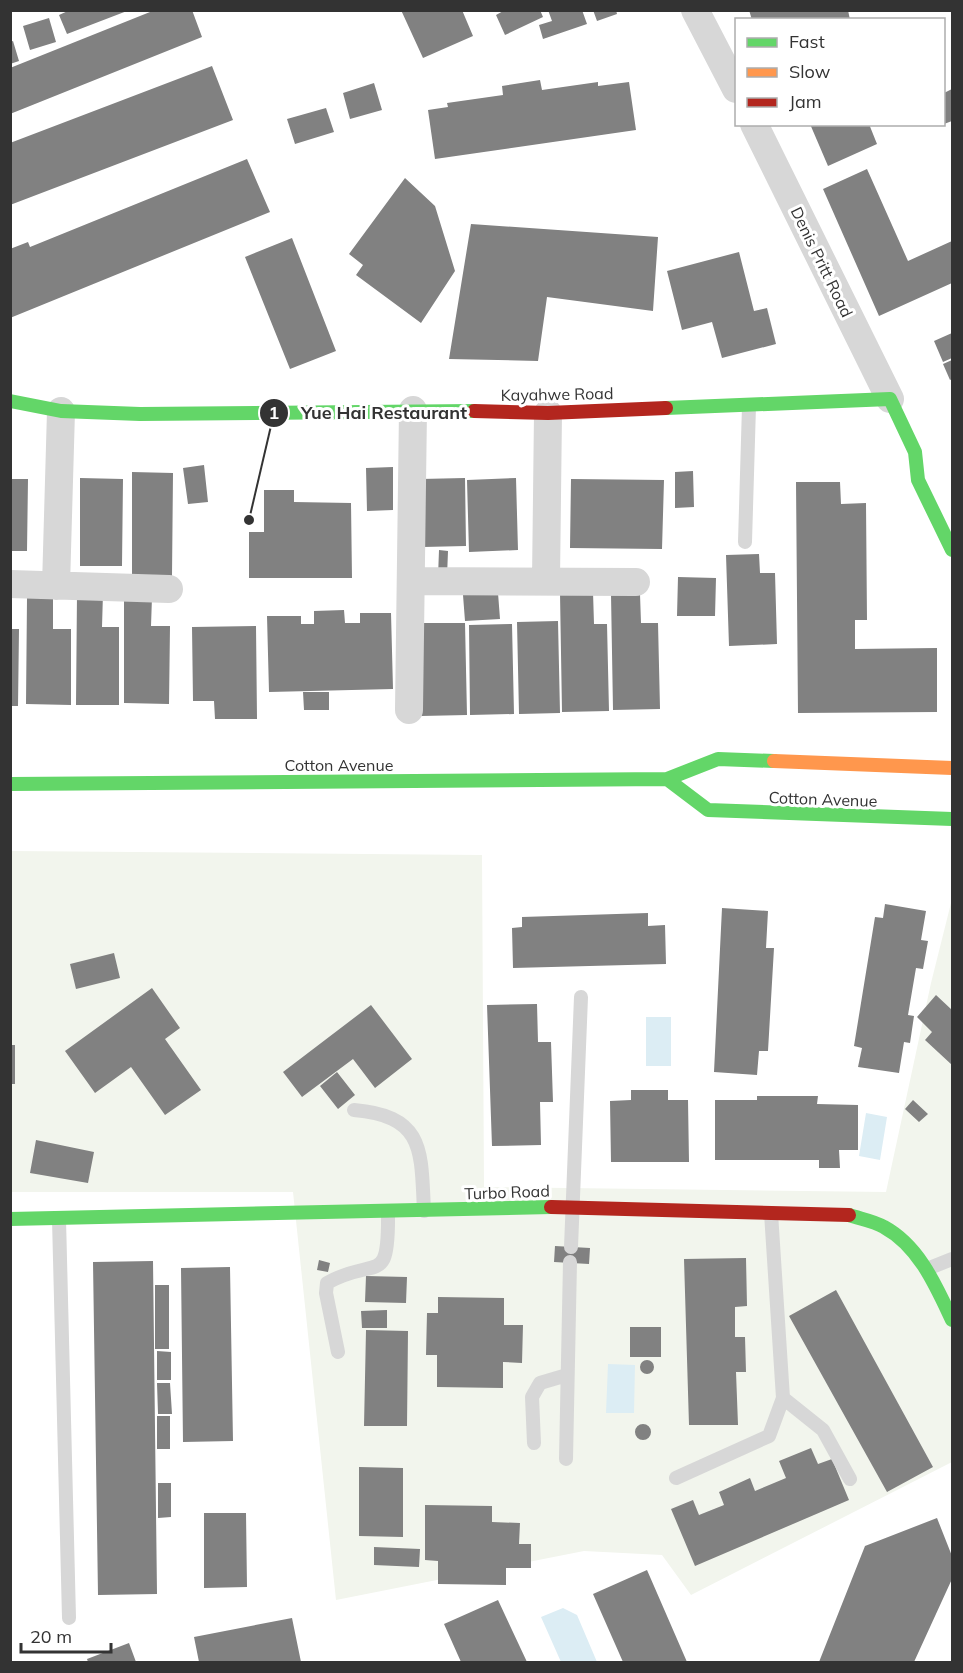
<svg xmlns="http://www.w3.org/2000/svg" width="963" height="1673" viewBox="0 0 963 1673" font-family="Mulish,sans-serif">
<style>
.green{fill:#f2f5ed}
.water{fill:#dcedf4}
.building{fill:#818181}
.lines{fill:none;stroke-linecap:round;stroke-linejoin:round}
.lane{stroke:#d7d7d7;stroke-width:14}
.street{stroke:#d7d7d7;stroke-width:28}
.fast{stroke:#63d668;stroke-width:14}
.slow{stroke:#ff974d;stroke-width:14}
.jam{stroke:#b3261e;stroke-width:14}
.labels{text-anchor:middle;stroke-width:6;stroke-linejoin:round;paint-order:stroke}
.street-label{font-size:16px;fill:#333;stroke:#fff}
.leader{fill:none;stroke:#333;stroke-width:2}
.callout-dot{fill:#333;stroke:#fff;stroke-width:2}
.mark-label{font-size:18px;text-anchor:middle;font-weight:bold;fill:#fff}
.callout-label{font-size:18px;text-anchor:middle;font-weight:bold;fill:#333;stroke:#fff;stroke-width:6;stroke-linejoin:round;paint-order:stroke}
</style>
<rect width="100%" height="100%" fill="#fff"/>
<!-- green -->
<path class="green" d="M11,851l471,4 2,332 402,5 45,-209 21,-84v563l-261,133 -29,-40 -78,-4 -248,49 -43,-408h-282z"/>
<!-- water -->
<path class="water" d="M646,1017h25v49h-25z
M866,1113l21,4 -7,43 -21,-4z
M608,1364l27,1 -1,48h-28z
M563,1608l14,7 20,47h-36l-20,-45z"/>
<!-- building -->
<path class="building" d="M70,10h57v1l-60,23 -8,-19z
M155,10h37l10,27 -192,77v-46z
M401,10h61l11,26 -50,22z
M505,10h35l3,7 -38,18 -9,-20z
M548,10h34l5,14 -44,15 -4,-14 13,-4z
M593,10h23l1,4 -20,7z
M749,10h99l2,10h-98z
M49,18l7,24 -26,8 -7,-24z
M13,41l6,20 -9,3v-22z
M212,66l21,54 -223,85v-62z
M540,80l2,10 56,-8v4l31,-4 7,48 -201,29 -7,-49 20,-3 -1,-4 56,-8 -1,-9z
M374,83l8,27 -32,9 -7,-26z
M952,89v32l-8,3v-31z
M326,108l8,24 -39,12 -8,-25z
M810,124h59l8,20 -49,22z
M247,159l23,53 -260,106v-69l18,-7 2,5z
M867,169l41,92 44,-20v42l-73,33 -56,-127z
M405,178l30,28 20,65 -34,52 -65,-48 7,-10 -14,-11z
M471,224l187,13 -5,74 -106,-14 -9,64 -89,-2z
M292,238l44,113 -46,18 -45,-112z
M739,252l15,59 13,-3 9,36 -54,14 -10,-36 -30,8 -15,-59z
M952,333v25l-9,4 -9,-21z
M952,360v19l-2,1 -7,-16z
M204,465l4,37 -20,2 -5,-36z
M393,467v43l-26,1 -1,-43z
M693,471l1,36 -19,1v-36z
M132,472l41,1 -1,104h-40z
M80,478l43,1 -1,87h-42z
M465,478l1,68 -43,1 -2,-68z
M516,478l2,72 -49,2 -2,-72z
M10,479h18l-1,72h-17z
M571,479l93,1 -2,69 -92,-1z
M796,482h44l1,22 25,-1 1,117h-12v29l82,-1v64l-139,1z
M264,490h30v12l57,1 1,75h-103v-46h15z
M439,550l9,1 -1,26h-9z
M759,554l1,19h15l2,71 -48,2 -3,-91z
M678,577l38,1 -1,38h-38z
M593,592l1,32h13l2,87 -47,1 -2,-119z
M77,593h26l-1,34h17v78h-43z
M498,593l2,26 -35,2 -2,-26z
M611,594h29l1,29h17l2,86 -47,1z
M124,596l28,1 -1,29h19l-1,78 -45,-1z
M27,598h26v31h18v76l-45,-1z
M344,610l1,13h15v-10h31l2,76 -124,3 -2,-76h34v8h13v-13z
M558,621l2,92 -41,1 -2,-92z
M419,623h46l2,92 -46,1z
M512,624l2,90 -44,1 -1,-90z
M256,626l1,93h-42l-1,-18h-21l-1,-74z
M10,629h9l-1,77h-8z
M303,692h26v18h-25z
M885,904l41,7 -5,29 7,1 -5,28 -7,-1 -8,47 6,1 -4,27 -6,-1 -5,31 -41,-6 4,-19 -8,-2 21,-129 8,1z
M722,908l46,3 -2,37h8l-6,103h-9l-2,24 -43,-3z
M648,913v13l17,-1 1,39 -153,4 -1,-40 10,-1v-10z
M114,953l6,25 -44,11 -6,-25z
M152,988l28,40 -15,11 36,51 -36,25 -34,-48 -36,26 -30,-42z
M936,995l16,15v55l-27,-25 7,-8 -15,-15z
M537,1004l1,38h13l2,60h-13l1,43 -49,1 -5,-141z
M371,1005l41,54 -37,29 -22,-29 -51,38 -19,-25z
M10,1045h5v39h-5z
M337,1072l18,23 -17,14 -18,-23z
M631,1090h37v10h20l1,62h-78l-1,-61 21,-1z
M757,1096h61l-1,8 41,1v45h-19l1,18h-21v-8h-104v-60h42z
M913,1100l15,14 -9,8 -14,-13z
M36,1140l58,12 -6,31 -58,-10z
M555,1246l35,2 -1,16 -35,-2z
M746,1258l1,48 -12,1v30h10l1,35h-10l2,53h-49l-5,-166z
M319,1260l11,3 -2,9 -11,-2z
M153,1261l4,333 -59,1 -5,-333z
M230,1267l3,174 -50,1 -2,-174z
M366,1276l41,1 -1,26 -41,-1z
M155,1285h14v64h-14z
M836,1290l97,177 -46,25 -98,-176z
M438,1297l66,1v27h19l-1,38 -19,-1v26l-66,-1v-32h-11l1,-42h11z
M387,1310v18h-25l-1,-17z
M630,1327h31v30h-31z
M366,1330l42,1 -1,95h-43z
M157,1351l14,1v28h-14z
M640 1367a7 7 0 1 1 14 0a7 7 0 1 1-14 0Z
M157,1383h13l2,31h-14z
M157,1416h13v33h-13z
M635 1432a8 8 0 1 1 16 0a8 8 0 1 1-16 0Z
M811,1448l7,16 14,-5 17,41 -154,66 -24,-57 22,-9 6,15 25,-10 -5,-13 31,-14 5,13 31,-13 -7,-17z
M359,1467l44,1v69l-44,-1z
M158,1483h13v34l-13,1z
M425,1505l67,1v16l28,1 -1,21h12v24h-25v17l-68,-1v-23l-13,-1z
M204,1513h42l1,74 -43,1z
M937,1518l15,38v23l-38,83h-95l46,-116z
M374,1547l46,2 -1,18 -45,-2z
M647,1570l40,92h-64l-30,-68z
M498,1600l29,62h-66l-17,-38z
M292,1618l9,44h-102l-5,-25z
M129,1643l7,19h-48l-1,-3z"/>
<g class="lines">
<!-- lane -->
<path class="lane" d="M745,542l4,-136
M354,1110c71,6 67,41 70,101
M59,1219l10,399
M571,1247l10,-250
M927,1269l25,-10
M338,1352l-12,-59 1,-10c50,-28 62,6 61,-71
M783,1398l40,32 27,49
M534,1443l-2,-46 8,-14 27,-8
M566,1459l4,-197
M676,1478l93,-42 14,-38 -12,-185"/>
<!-- street -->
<path class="street" d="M695,10l41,79
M754,124l136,275
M546,580l2,-167
M411,581l225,1
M10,584l159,5
M56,586l5,-175
M409,710l4,-300"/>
<!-- fast -->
<path class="fast" d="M10,401l51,10 79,3 334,-3
M666,408l224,-9 25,53 3,28 34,70
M667,779l41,31 244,9
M10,784l657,-5 51,-20 56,2
M849,1215c12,4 25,6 35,12 35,19 52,59 68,93
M10,1219l541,-12"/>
<!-- slow -->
<path class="slow" d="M774,761l178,7"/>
<!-- jam -->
<path class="jam" d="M474,411l74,2 118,-5
M551,1207l298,8"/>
</g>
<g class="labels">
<!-- street labels -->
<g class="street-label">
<text transform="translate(822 262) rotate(64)" y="6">Denis Pritt Road</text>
<text transform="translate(557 394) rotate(-1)" y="6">Kayahwe Road</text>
<text x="339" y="771">Cotton Avenue</text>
<text transform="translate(823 799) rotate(2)" y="6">Cotton Avenue</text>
<text transform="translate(507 1192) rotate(-2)" y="6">Turbo Road</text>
</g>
</g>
<!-- callouts -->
<path class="leader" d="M249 520L274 413"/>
<g class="callout-dot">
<circle cx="249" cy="520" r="6"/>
<circle cx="274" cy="413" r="15"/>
</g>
<g class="mark-label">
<text x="274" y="419">1</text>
</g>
<g class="callout-label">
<text x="384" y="419">Yue Hai Restaurant</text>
</g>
<!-- border -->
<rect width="963" height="1673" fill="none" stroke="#333333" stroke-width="24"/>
<!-- legend -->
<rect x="735" y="18" width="210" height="108" fill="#ffffff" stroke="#adadad" stroke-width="1.5"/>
<rect x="747" y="38" width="30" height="9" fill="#63d668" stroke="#adadad" stroke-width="1.5"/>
<text x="789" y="48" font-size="18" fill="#333333">Fast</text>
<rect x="747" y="68" width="30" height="9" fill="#ff974d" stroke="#adadad" stroke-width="1.5"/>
<text x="789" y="78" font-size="18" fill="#333333">Slow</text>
<rect x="747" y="98" width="30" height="9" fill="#b3261e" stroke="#adadad" stroke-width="1.5"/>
<text x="789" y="108" font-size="18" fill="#333333">Jam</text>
<!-- scale -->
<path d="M21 1643v9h90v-9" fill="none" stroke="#333333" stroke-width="3"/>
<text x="30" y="1643" font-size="18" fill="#333333" stroke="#ffffff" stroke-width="4.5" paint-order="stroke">20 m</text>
</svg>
